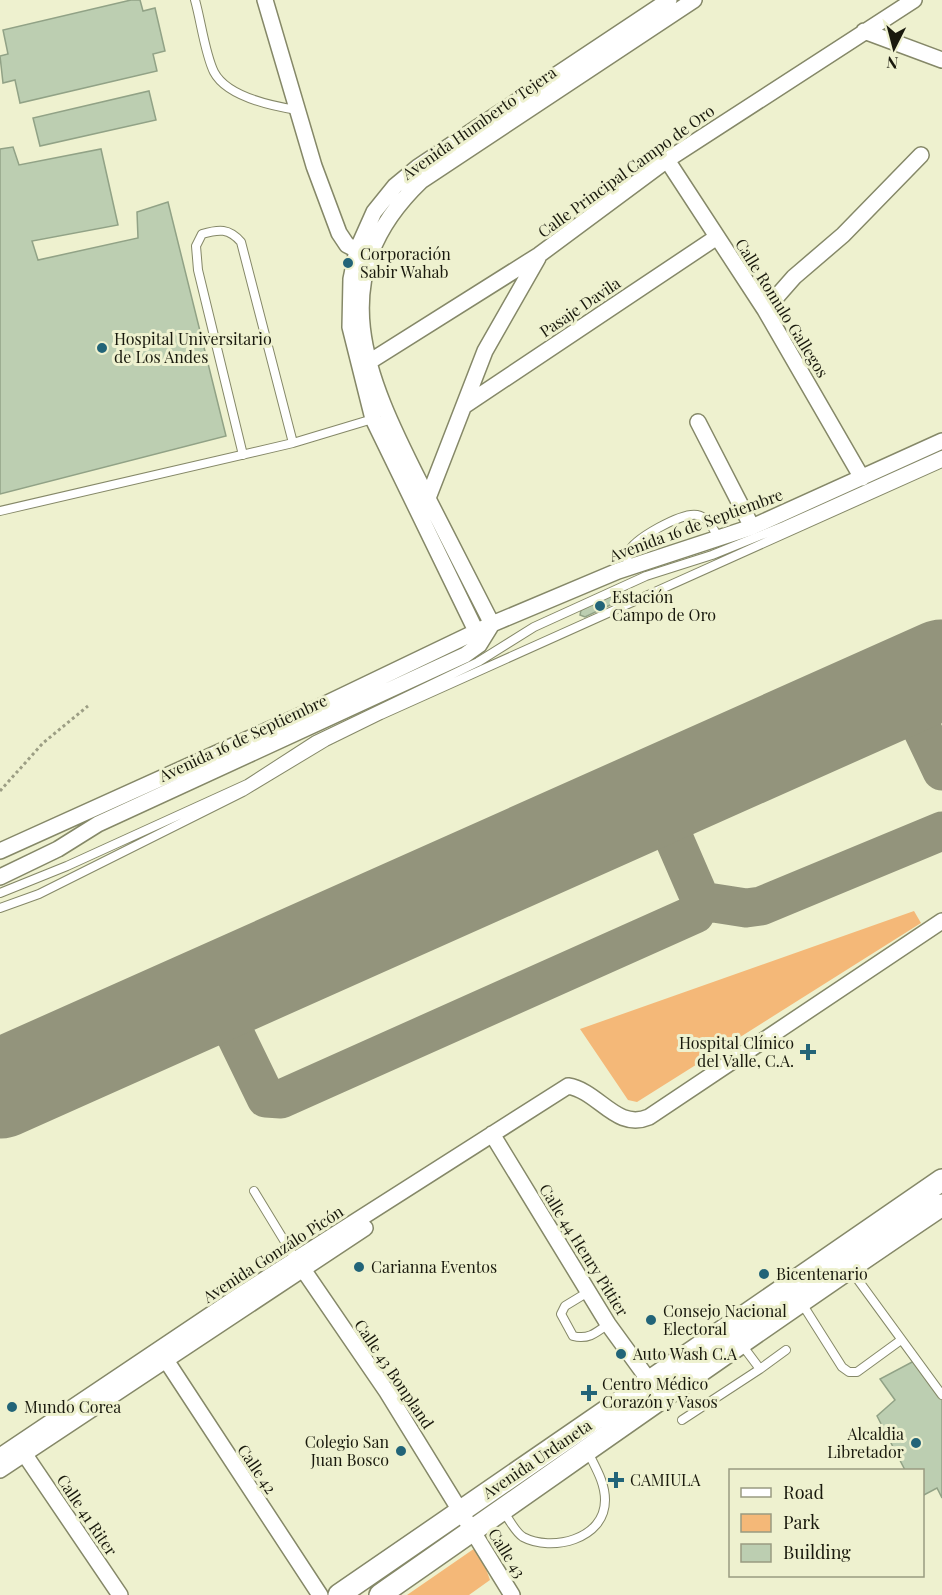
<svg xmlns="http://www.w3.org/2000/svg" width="942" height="1595" viewBox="0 0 942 1595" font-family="'Playfair Display',serif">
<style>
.green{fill:#f4b878}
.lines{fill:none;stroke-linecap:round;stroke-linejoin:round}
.taxiway{stroke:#93947c;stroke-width:39}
.runway{stroke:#93947c;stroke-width:99}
.building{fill:#bcceb1;stroke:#91a286;stroke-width:1.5}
.lane-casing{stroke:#858868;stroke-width:10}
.street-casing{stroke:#858868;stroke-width:18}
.secondary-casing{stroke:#858868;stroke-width:24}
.path{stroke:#9c9e84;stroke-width:3;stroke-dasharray:3 3;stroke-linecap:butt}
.lane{stroke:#fff;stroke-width:8}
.street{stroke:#fff;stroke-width:15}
.secondary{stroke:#fff;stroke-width:21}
.poi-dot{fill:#226478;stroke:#eef1cf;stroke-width:2}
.labels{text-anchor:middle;stroke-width:6;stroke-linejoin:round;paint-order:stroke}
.street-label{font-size:16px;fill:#19190d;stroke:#eef1cf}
.poi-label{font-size:16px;fill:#19190d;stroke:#eef1cf;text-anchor:start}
</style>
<rect width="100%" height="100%" fill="#eef1cf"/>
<!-- green -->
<path class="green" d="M914,911l7,12 -284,179 -9,-2 -48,-71z
M478,1546l12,34 -21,15h-62z"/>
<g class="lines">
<!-- taxiway -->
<path class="taxiway" d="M902,687l40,84
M701,901l45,7 15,-2 181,-75
M215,993l51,105 15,1 414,-185 6,-13 -45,-104"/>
<!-- runway -->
<path class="runway" d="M0,1089l942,-420"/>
</g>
<!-- building -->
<path class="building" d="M131,0h9l3,11 12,-3 10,43 -12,3 4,17 -137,32 -5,-23 -12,3 -3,-27 8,-2 -5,-24z
M149,91l7,29 -116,26 -7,-28z
M13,147l6,18 82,-16 17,76 -86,16 6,19 100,-22 -1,-26 31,-10 58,234 -226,58v-345z
M616,593h7l2,5 -40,19 -5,-2 1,-5z
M914,1361l28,38v99l-5,-10 -15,8v-26h-17l-28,-54 18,-16 -15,-21z"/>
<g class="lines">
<defs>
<path id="lane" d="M195,0c6,21 10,54 19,72 13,25 58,34 83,38
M243,455l-45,-185 -2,-24 6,-12c17,-5 27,-6 39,8l52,201
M0,511l293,-68 83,-25
M628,568c0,-4 -1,-10 0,-15 5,-14 54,-41 69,-38 11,2 16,14 22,23
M0,893l67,-27 180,-82 68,-44 163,-78 56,-35 112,-51 66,-21 72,-29 158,-71
M0,908l39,-14 204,-102 83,-50 55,-27 561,-252
M254,1191l42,69
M850,1269l92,126
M588,1292l-23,14 -4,8 12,22c15,4 23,-3 35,-12
M801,1302l41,65 7,5h8l44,-32
M760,1369l26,-19
M682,1420l78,-51 -18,-24
M503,1511c6,8 12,21 20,26 28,15 82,3 82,-37 0,-18 -10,-33 -17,-48"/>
<path id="street" d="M265,0l49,166 25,67 8,12 10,5
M864,31l78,29
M667,160l98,150 97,168
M765,310l29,-33 49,-42 78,-80
M363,368l6,-6 170,-107 128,-95 247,-160
M464,406l253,-169
M698,422l54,105
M428,498l57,-147 53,-93
M492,624c-24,-47 -48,-94 -72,-141 -54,-107 -100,-205 1,-302l273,-181
M477,633l-104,-214 -23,-92 1,-48 6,-29 17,-38 21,-26 23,-19 251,-167
M0,851l319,-144 173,-83 126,-53 134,-44 190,-86
M0,877l58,-28 40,-25 367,-169 14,-10 13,-21
M492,1134l116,190 48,66
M298,1262l89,130 125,203
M162,1354l158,241
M19,1446l101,149
M0,1456l240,-161 328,-209c31,5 48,45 81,31l293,-196
M0,1470l365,-242"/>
<path id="secondary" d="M339,1595l603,-415
M380,1595c187,-130 373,-263 562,-390"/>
</defs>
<!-- lane casing -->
<use href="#lane" class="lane-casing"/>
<!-- street casing -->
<use href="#street" class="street-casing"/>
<!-- secondary casing -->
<use href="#secondary" class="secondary-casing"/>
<!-- path -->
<path class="path" d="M0,791l43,-48 45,-37"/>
<!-- lane -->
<use href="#lane" class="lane"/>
<!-- street -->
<use href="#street" class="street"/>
<!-- secondary -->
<use href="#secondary" class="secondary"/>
</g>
<!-- markers -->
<g class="poi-dot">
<circle cx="348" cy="263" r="6"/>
<circle cx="102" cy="348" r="6"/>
<circle cx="600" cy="606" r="6"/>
<path d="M805 1043h6v6h6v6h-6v6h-6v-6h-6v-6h6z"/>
<circle cx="359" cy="1267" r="6"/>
<circle cx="764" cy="1274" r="6"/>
<circle cx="651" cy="1320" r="6"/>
<circle cx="621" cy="1354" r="6"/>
<path d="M586 1384h6v6h6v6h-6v6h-6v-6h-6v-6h6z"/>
<circle cx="12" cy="1407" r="6"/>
<circle cx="916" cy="1443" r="6"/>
<circle cx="401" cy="1451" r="6"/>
<path d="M613 1471h6v6h6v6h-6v6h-6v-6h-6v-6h6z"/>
</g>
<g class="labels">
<!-- street labels -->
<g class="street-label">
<text transform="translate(479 123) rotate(-35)" y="6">Avenida Humberto Tejera</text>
<text transform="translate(626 171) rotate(-36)" y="6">Calle Principal Campo de Oro</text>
<text transform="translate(580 307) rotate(-34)" y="6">Pasaje Davila</text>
<text transform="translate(782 308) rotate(58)" y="6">Calle Romulo Gallegos</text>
<text transform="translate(696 525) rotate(-20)" y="6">Avenida 16 de Septiembre</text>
<text transform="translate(243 738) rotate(-25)" y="6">Avenida 16 de Septiembre</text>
<text transform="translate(584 1250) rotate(58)" y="6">Calle 44 Henry Pittier</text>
<text transform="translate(273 1254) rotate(-33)" y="6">Avenida Gonzálo Picón</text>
<text transform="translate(394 1374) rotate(56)" y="6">Calle 43 Bonpland</text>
<text transform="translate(537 1459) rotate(-34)" y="6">Avenida Urdaneta</text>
<text transform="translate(257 1469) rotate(56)" y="6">Calle 42</text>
<text transform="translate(87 1515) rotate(56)" y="6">Calle 41 Riter</text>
<text transform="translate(507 1553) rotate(58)" y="6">Calle 43</text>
</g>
<!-- poi labels -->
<g class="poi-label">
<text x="360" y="260">Corporación<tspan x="360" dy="18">Sabir Wahab</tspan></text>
<text x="114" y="345">Hospital Universitario<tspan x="114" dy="18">de Los Andes</tspan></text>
<text x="612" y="603">Estación<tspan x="612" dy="18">Campo de Oro</tspan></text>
<text x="794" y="1049" text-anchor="end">Hospital Clínico<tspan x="794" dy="18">del Valle, C.A.</tspan></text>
<text x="371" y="1273">Carianna Eventos</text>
<text x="776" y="1280">Bicentenario</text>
<text x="663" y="1317">Consejo Nacional<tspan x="663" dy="18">Electoral</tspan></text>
<text x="633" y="1360">Auto Wash C.A</text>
<text x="602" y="1390">Centro Médico<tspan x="602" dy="18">Corazón y Vasos</tspan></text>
<text x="24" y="1413">Mundo Corea</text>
<text x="904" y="1440" text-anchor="end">Alcaldia<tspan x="904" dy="18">Libretador</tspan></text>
<text x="389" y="1448" text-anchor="end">Colegio San<tspan x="389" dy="18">Juan Bosco</tspan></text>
<text x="630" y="1486">CAMIULA</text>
</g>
</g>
<!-- legend -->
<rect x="729" y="1469" width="195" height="108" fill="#eef1cf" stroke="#999b81" stroke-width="1.5"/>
<rect x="741" y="1488" width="30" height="9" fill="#ffffff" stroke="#999b81" stroke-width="1.5"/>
<text x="783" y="1499" font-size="18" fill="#19190d">Road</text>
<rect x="741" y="1514" width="30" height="18" fill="#f4b878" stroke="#999b81" stroke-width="1.5"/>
<text x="783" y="1529" font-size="18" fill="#19190d">Park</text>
<rect x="741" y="1544" width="30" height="18" fill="#bcceb1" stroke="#999b81" stroke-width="1.5"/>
<text x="783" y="1559" font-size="18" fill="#19190d">Building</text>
<!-- north arrow -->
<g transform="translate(894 48) rotate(186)" stroke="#eef1cf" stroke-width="4.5" paint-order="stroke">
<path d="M0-4.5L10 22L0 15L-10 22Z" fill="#19190d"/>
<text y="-9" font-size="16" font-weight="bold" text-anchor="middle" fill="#19190d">N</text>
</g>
</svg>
